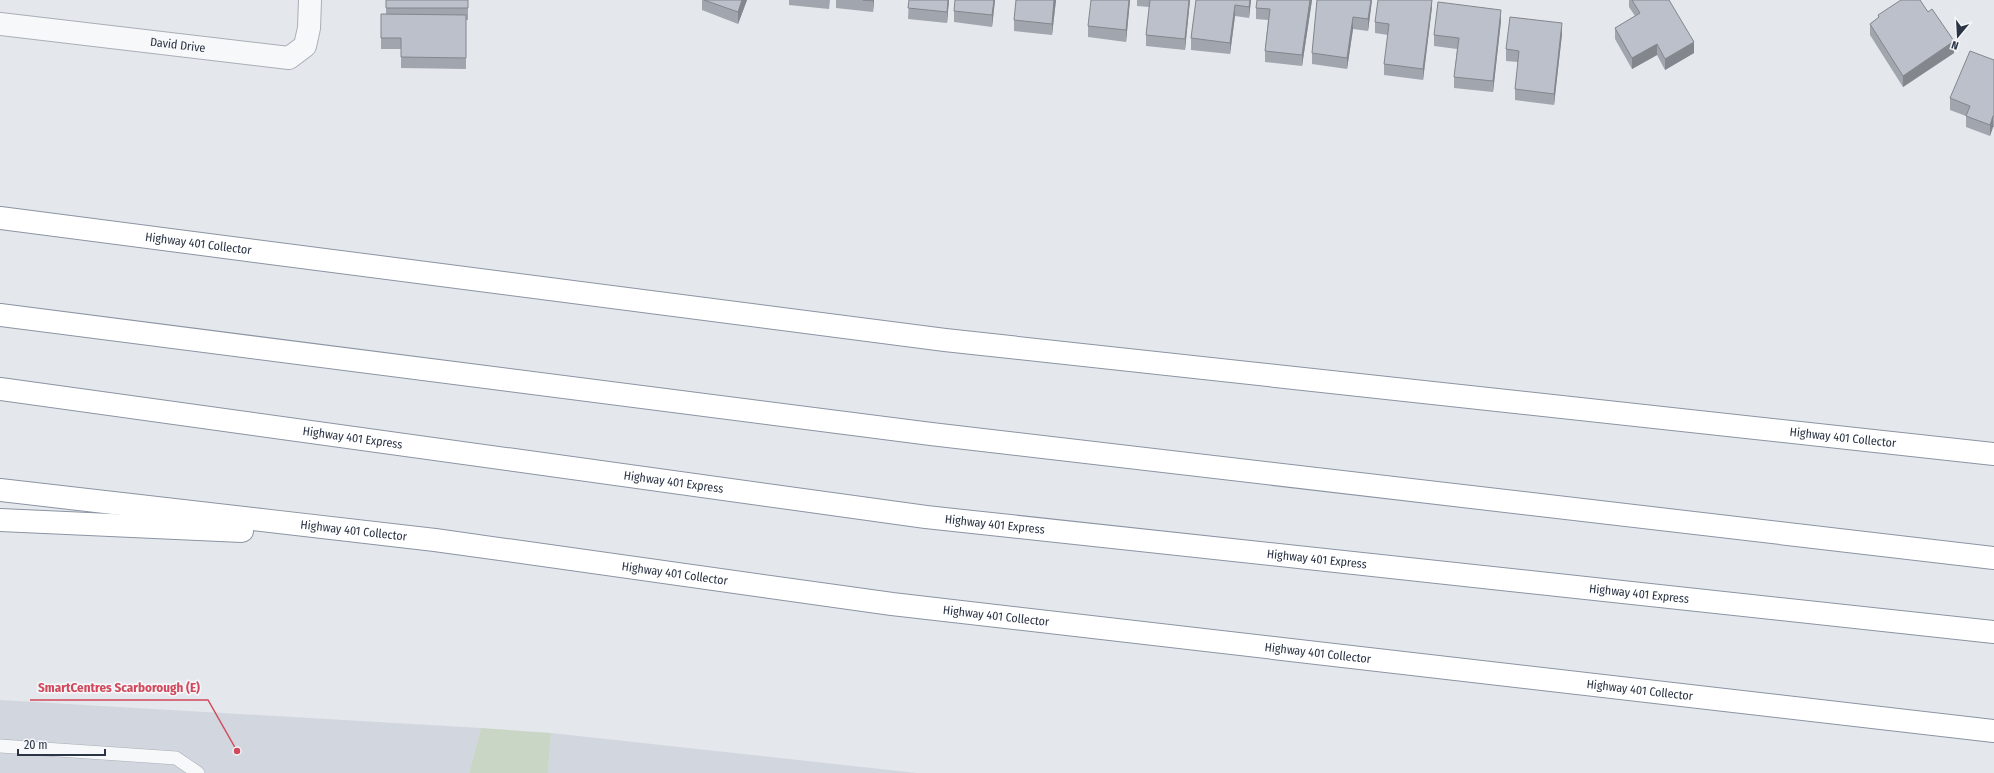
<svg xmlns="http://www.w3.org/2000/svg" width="1994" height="773" viewBox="0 0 1994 773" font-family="'Fira Sans Condensed',sans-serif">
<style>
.built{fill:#d2d6de}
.green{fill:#c9d6c5}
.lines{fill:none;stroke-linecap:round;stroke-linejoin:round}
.service-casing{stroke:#a9aeb7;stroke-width:14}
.minor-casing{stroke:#a9aeb7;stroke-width:24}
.motorway-casing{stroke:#8b94a3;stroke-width:24}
.service{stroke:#f7f8fa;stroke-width:13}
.minor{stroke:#f7f8fa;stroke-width:22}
.motorway{stroke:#fff;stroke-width:22}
.wall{fill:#a1a5ae}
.shaded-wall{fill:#83868d}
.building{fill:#bbc0ca;stroke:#83868d}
.labels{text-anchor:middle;stroke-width:3.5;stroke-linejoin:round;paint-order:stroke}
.street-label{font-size:12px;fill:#2b3445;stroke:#f4f6f9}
.leader{fill:none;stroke:#d1495b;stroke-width:1.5}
.callout-dot{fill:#d1495b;stroke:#f4f6f9;stroke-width:1.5}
.callout-label{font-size:13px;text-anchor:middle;font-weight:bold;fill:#d1495b;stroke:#f4f6f9;stroke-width:3.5;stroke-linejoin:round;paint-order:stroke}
</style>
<rect width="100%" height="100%" fill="#e4e7ec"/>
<!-- built -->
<path class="built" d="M0,700l481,28 -12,45h-469z
M551,733l366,40h-369z"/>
<!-- green -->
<path class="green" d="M481,728l70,5 -3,40h-79z"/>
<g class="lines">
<defs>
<path id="service" d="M0,746l176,12 22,15"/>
<g id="minor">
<path id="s1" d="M0,24l289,34 16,-12 4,-18 1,-28"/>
</g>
<g id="motorway">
<path id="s2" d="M0,218l945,122 1049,114"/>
<path d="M0,315l931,119 1063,124"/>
<path id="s3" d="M0,389l926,128 1068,115"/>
<path id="s4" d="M0,490l435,50 457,64 1102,127"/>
<path d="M0,520l242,11"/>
</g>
</defs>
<!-- service casing -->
<use href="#service" class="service-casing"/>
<!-- minor casing -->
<use href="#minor" class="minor-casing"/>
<!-- motorway casing -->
<use href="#motorway" class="motorway-casing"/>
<!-- service -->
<use href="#service" class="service"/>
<!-- minor -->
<use href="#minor" class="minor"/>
<!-- motorway -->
<use href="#motorway" class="motorway"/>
</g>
<!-- wall -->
<path class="wall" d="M386,0h82v20h-2v49l-65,-1v-19h-20v-35h5z
M702,0h45l-9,24 -36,-14z
M789,0h41l-1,9 -40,-4z
M836,0h38l-1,12 -37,-4z
M909,0h40l-2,23 -39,-4z
M995,0l-3,27 -38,-5v-11z
M1056,0l-4,35 -38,-4v-11z
M1130,0l-4,42 -38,-5v-11z
M1137,0h53l-5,50 -39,-4v-11l3,-28 -12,-1z
M1196,0h55l-2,18 -14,-2 -5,38 -39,-4v-12z
M1312,0l-10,66 -37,-4v-11l3,-31 -12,-1v-11z
M1317,0h55l-4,31 -15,-2 -6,40 -35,-5v-11z
M1432,0v7l-9,73 -39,-5v-11l4,-29 -13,-2v-11z
M1629,0h40l25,53 -29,17 -8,-15 -25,14 -17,-30v-11l20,-12 -6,-9z
M1878,15l76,38 -51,34 -33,-52v-11l8,-6z
M1501,21l-8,71 -39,-4v-11l3,-28 -23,-3v-11z
M1562,34l-8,71 -39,-5v-11l3,-27 -12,-1v-12z
M1994,60v67h-1l-3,9 -24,-9v-11l-16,-6v-12z"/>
<!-- shaded-wall -->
<path class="shaded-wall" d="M742,0h5l-9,24v-12z
M873,0h1l-1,12z
M948,0h1l-2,23v-11z
M994,0h1l-3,27v-12z
M1054,0h2l-4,35v-11z
M1129,0h1l-4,42v-12z
M1189,0h1l-5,50v-11z
M1250,0h1l-2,18v-11z
M1310,0h2l-10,66v-11z
M1371,0h1l-4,31v-12z
M1432,0v7l-9,73v-11z
M1235,5v11l-5,38v-11z
M1501,10v11l-8,71v-11z
M1353,17v12l-6,40v-11z
M1562,23v11l-8,71v-11z
M1954,41v12l-51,34v-11z
M1694,42v11l-29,17v-11z
M1657,44v11l-25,14v-11z
M1993,116v11l-3,9v-11z"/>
<!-- building -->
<path class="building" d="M386,0h82v8h-82z
M704,0h38l-4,12z
M863,0h10v1z
M909,0h39l-1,12 -39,-4z
M955,0h39l-2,15 -38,-4z
M1016,0h38l-2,24 -38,-4z
M1091,0h38l-3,30 -38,-4z
M1150,0h39l-4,39 -39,-4z
M1196,0h54l-1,7 -14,-2 -5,38 -39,-5z
M1257,0h53l-8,55 -37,-4 5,-42 -14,-1z
M1317,0h54l-3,19 -15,-2 -6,41 -35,-5z
M1378,0h54l-9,69 -39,-5 5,-40 -14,-2z
M1632,0h37l25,42 -29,17 -8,-15 -25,14 -17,-30 25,-15z
M1901,0h19l8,12 4,-3 22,32 -51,35 -33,-52 9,-7 -1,-2z
M1438,2l63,8 -8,71 -39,-4 5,-39 -25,-3z
M381,14l85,1v43l-65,-1v-19h-20z
M1510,17l52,6 -8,71 -39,-5 4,-38 -13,-2z
M1970,51l24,9v56h-1l-3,9 -24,-9 4,-10 -20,-8z"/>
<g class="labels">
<!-- street labels -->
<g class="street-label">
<text dy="4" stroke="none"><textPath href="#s1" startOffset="179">David Drive</textPath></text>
<text dy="4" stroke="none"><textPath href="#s2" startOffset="200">Highway 401 Collector</textPath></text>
<text dy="4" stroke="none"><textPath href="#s3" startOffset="356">Highway 401 Express</textPath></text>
<text dy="4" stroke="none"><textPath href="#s2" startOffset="1856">Highway 401 Collector</textPath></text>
<text dy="4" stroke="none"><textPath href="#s3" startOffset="680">Highway 401 Express</textPath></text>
<text dy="4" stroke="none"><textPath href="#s3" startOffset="1004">Highway 401 Express</textPath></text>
<text dy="4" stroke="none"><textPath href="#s4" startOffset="356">Highway 401 Collector</textPath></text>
<text dy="4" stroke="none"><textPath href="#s3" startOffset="1328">Highway 401 Express</textPath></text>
<text dy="4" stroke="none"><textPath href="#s4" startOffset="680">Highway 401 Collector</textPath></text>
<text dy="4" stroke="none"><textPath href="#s3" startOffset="1652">Highway 401 Express</textPath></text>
<text dy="4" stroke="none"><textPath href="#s4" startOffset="1004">Highway 401 Collector</textPath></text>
<text dy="4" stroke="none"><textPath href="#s4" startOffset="1328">Highway 401 Collector</textPath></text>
<text dy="4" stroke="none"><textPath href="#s4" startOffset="1652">Highway 401 Collector</textPath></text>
</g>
</g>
<!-- callouts -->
<path class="leader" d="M237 751L208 700H30"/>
<circle class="callout-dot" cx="237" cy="751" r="4"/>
<g class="callout-label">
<text x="119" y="692">SmartCentres Scarborough (E)</text>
</g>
<!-- north arrow -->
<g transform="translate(1958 36) rotate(198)" stroke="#f4f6f9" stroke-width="3" paint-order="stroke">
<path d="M0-3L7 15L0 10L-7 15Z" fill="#2b3445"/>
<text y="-6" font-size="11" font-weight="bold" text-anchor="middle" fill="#2b3445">N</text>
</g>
<!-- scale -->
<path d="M18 749v6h87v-6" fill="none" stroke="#2b3445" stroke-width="2"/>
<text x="24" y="749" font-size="12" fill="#2b3445" stroke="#f4f6f9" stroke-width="3" paint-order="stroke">20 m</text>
</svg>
